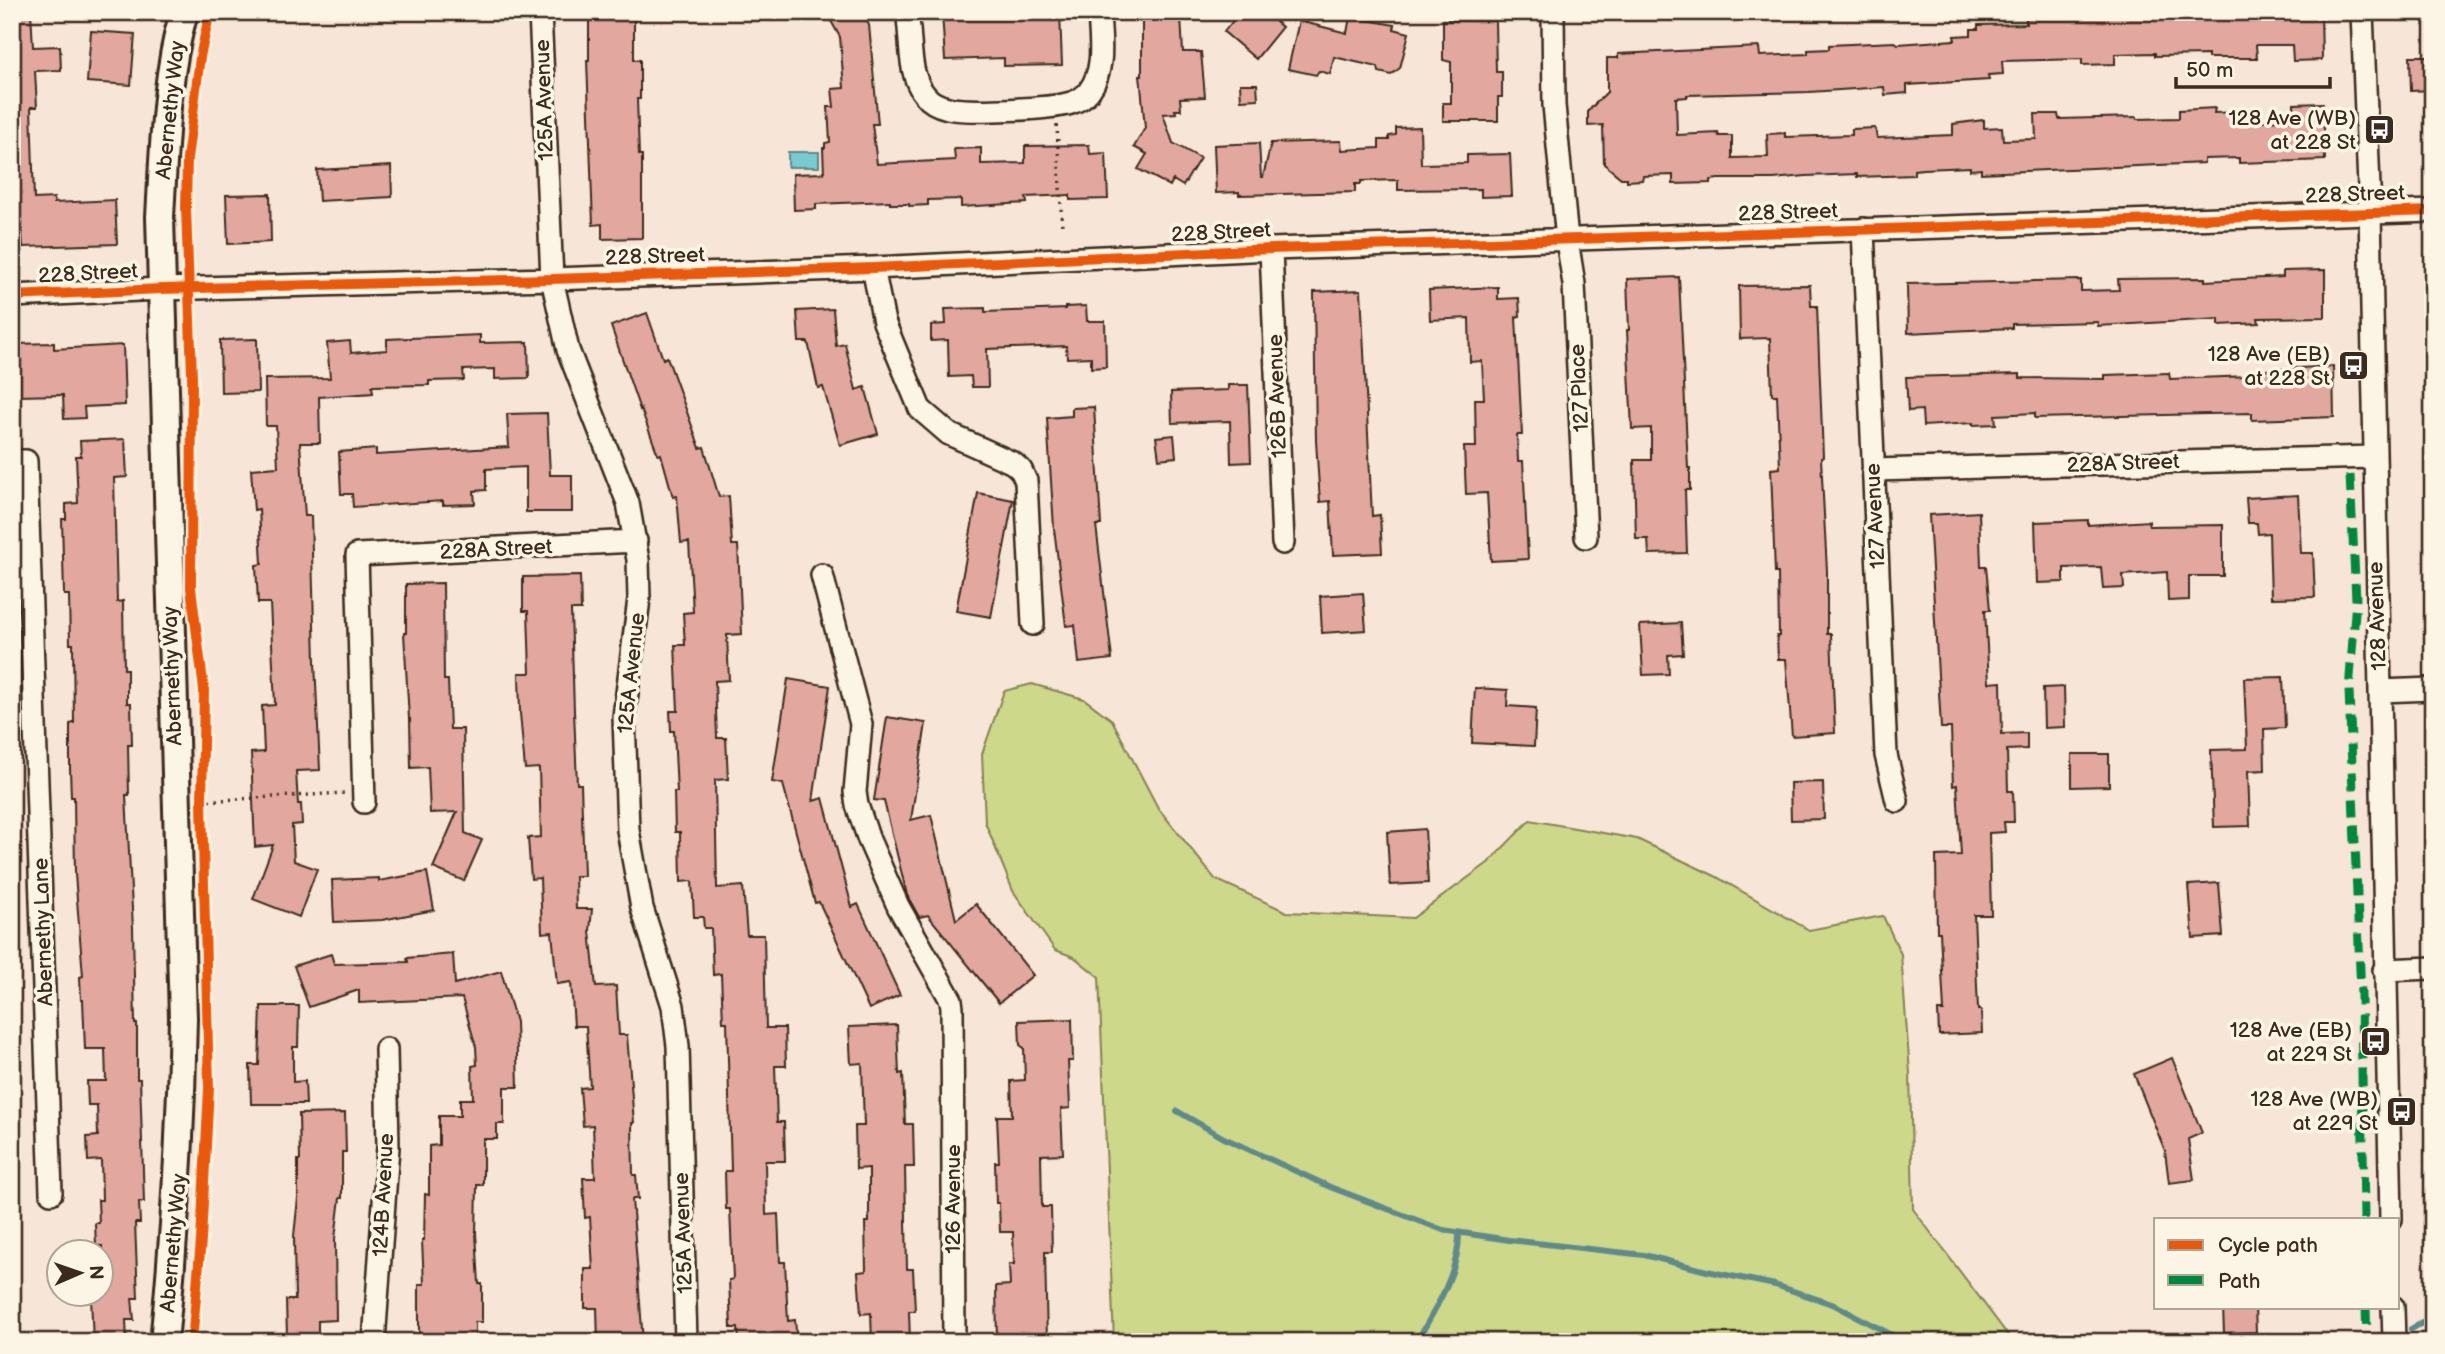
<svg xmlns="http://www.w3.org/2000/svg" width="2445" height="1354" viewBox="0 0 2445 1354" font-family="'Balsamiq Sans',sans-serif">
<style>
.green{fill:#cdd88b;stroke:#848154;stroke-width:2}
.water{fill:#79cad1;stroke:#608a89;stroke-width:2}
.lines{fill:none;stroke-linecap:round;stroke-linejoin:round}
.stream{stroke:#608a89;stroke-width:6}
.building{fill:#e2a8a0;stroke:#3b2a1e;stroke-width:2}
.minor-casing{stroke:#3b2a1e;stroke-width:26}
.major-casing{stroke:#3b2a1e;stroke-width:32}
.path{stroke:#3b2a1e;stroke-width:3.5;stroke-dasharray:2 5;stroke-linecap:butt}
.minor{stroke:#fcf5e5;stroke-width:21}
.major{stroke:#fcf5e5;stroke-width:26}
.quiet{stroke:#00873e;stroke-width:9;stroke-dasharray:18 9;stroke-linecap:butt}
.cycleway-casing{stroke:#fcf5e5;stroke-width:15}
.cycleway{stroke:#e8590c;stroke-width:10}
.labels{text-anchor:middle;stroke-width:7;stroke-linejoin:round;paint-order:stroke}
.street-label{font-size:21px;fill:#3b2a1e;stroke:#fcf5e5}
.poi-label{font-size:21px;fill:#3b2a1e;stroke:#fcf5e5;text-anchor:end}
</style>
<rect width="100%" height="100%" fill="#f7e6d7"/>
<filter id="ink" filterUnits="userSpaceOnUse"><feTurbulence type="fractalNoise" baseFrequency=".0143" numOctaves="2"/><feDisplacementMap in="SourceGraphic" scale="14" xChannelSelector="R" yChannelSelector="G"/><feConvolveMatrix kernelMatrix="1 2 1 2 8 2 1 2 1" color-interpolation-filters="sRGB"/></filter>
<g filter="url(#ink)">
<!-- green -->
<path class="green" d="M1032,684l52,15 28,21 46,88 57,71 72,33 126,6 75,-55 42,-43 107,19 78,37 94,54 74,-14 18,38 9,119 3,136 100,133h-899l-15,-365 -25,-20 -19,-7 -42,-59 -28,-69 -3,-68 22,-63z"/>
<!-- water -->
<path class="water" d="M788,152h31v15h-31z"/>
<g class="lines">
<!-- stream -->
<path class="stream" d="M1177,1111l47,27 106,49 113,43 66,10 135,15 63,16 68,14 60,20 70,37
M2411,1329l11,-6
M1416,1342c19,-31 44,-73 43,-109"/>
</g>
<!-- building -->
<path class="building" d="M12,12h19l2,35 27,-1 1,24 -26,1 2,36h-6l3,92 20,-1v5l61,-3 2,44 -94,3 -2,-28 -9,1z
M826,12h35l8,13 9,99h-6l5,40 78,-4 -1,-11 27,-1v16l44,-1v-17l64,-1 1,9 16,-1 2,46 -38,1v-5l-44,2 1,6 -66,4v-8l-33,1v5l-19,1v-2h-19v-3l-74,3v5l-22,1 -1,-36 31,-1 -1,-25h2v-5l5,-1 -2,-35h6l-2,-18 12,-1 -4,-51z
M942,12h58v3l60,-3 2,53 -58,1v-8l-59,2z
M1142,12h30v6l9,-1 2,35h18l4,45 -25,1 1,12h-6l1,3 -13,1 10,29 27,15 -17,28 -10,-6 -3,6 -32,-17 9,-15 -13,-7 11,-19 -5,-53h2z
M1240,12h24l18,15 -26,32 -32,-27z
M2100,12h26v3l39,-3h156l1,48 -29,1 -1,-16h-36l1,13h-49v-3l-53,1v-3l-40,1v10l-33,1v-6l-80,2 1,13 -15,1 1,5 -82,5v8l-22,2 -1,-8 -75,5 -122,3v2l-11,1 1,37 41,-2 1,3h13v22l36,-1 -1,-23 18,-1v4l67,-2v-6l23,-1 2,10 76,-3v-11l31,-4v8l18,-1 1,13 33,-1 -1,-25h23l1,5 78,-2v2l42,-1v-8l36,-2 -1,5 28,-1v7h6v2l47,-1 -1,-16 29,-1 2,57 -86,3v-5l-35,1v4l-223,10v-4l-11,1v-3l-47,2 -9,1v5l-57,2v-3l-51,2 -33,3h-55l-7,1v3l-38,1v-9l-30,1 -1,4 -15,1v-3h-6l-17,-14 -1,-39 -15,1v-15l19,-19v-34h11v-4l141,-7 1,9 48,-2v-4l21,-1v-4l66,-3 3,2 57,-4 -1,-4 17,-1v-6h7v-4l48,-1v-6l65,-2v-2z
M589,13h45v47h6v39h-3l2,56h3v83l-40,1v-15l-9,1 -6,-165h2z
M1350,17l45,8 -1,4 15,4 -9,35 -9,7 -12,-3 -1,-5 -44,-10 -4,17 -11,-3 -3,4 -28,-6 11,-48 48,12z
M1443,20l52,1 1,51h6v25h-4v24h-55v-18h8v-41l-8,-2z
M91,31l44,3 -4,51 -44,-3z
M2410,56h23v34l-22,1z
M1240,84h17l1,15 -17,1z
M1420,127l1,37 46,-1v-8l43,-1 2,42 -31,1v-8l-83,1v-10l-37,1v3h-6v8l-116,3v-3l-23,1 -2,-48 45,-2 2,34h2l8,-34 70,-2 1,9 37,-2v-8h10v-4l7,-1v-7z
M391,166l1,31 -73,4 -2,-31z
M270,194l1,48 -43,2 -2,-49z
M2325,270v47l-67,1 1,5 -40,2v-6l-121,7v-4l-86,2v4l-104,5 -1,-49 174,-4v11l38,-1 -1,-11 87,-1v3l78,-4v-6z
M1679,277l9,191h2v22h-5l2,63 -38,1 -1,-15h-12l-2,-79h17v-32l-19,1 -5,-99h2l-2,-51z
M1810,285l1,21h6l6,151 -2,1 6,113v63h4l4,99 -43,3 -6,-77h-8l-1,-23h2l-1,-63h-3l-4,-104 9,-1 -3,-73h-5l-2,-57 -30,1 -1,-53z
M1498,287v12l21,-1 1,18 -4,1 6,118h-5l1,26h5l5,98 -37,2 -4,-68 -21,1 -2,-47h12l-1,-48h9l-2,-38 -12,1 -1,-44 -39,2 -1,-30z
M1361,290l11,226 8,-1 2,38 -49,2 -3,-54 -10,1 -4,-61 -2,-149z
M1086,306l1,15h18l1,46 -15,1v-11l-24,1 -1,-12 -79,3 1,38h-16l-1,-11 -22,1 -1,-37 -17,1v-16l15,-1 -1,-15 40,-1v4l80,-3v-2z
M833,309l3,37 9,-2 11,46 9,-3 13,47 -38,11 -17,-58 -5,1 -10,-46h-9l-2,-31z
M647,313l16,46 4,-2 33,91 4,-1 15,50 10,-1 3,49h6l4,89 -15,1 2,45 -14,1 2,57h9l2,41 -13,1 2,108 26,-2 4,49h17l2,93h19l1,38h-11l2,56h7l1,39h-20l1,54 12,-1 2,48h5l3,59 7,-1 2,22h-58l-1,-14h-7l-2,-48 4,-1 -3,-70h-4l-1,-38h6l-4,-149h-4l-2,-48 -8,1 -2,-47h-7l-1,-11h-9l-2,-36 -11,1 -1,-50h-5l-1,-40h3l-3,-61h-3l-1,-20h8l-3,-66h10l-2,-32 10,-1 -4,-70 -8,1 -4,-47 -4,1 -12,-43 -3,1 -17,-46 -1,1 -29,-84z
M480,335v8l48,-1 1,36 -34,1v-10l-32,1 1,10 -35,1v4l-57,1 1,7 -54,4 1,46h-20l5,73h6l4,146 5,108 -24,1 2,33h3l1,20 -10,1 2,36 23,8 -18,48 -46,-18 20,-54 -18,2 -4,-94 13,-1 -2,-46 13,-1 -5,-102h-12l-2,-38 6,-1 -3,-55 -5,1 -3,-41 27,-2 -2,-41h-10l-1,-47 65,-1 -3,-35 23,-2 1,12 36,-3v-11z
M257,339l1,53 -37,1 -1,-53z
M54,343v6l69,-4 2,60 -41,2 1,11 -21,1 -1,-24 -46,1 -1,-52z
M2333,366l1,51 -82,3v-7l-217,5v-5l-40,2 1,9 -23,1v-2l-50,3 -1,-16 -14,1 -2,-34 114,-3v4l85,1v-4l64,-2 1,6 80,-3v-5z
M1228,385h20l3,77 -20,1 -1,-42 -58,2 -1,-31 57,-2z
M1094,407l7,118h-5l16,134 -33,4 -4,-38 -9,1 -12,-98 -7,-110 25,-2v-8z
M547,413l3,62h22v37h-46v-45l-40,2v21l-12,1 1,13 -32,1v-4l-90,6 -1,-13h-11l-2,-42 37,-3v6l133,-8 -2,-33z
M1174,435l2,22 -17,2 -3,-22z
M125,439l2,38 -13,1 3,124 6,-1 1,68h3v34h4l1,42h-4l1,50h-3l7,133 2,96h2v55h3l4,123h-5l1,21h-5l3,75h-6l2,22h-8l1,22h-34l-2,-45 11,-3v-48h-6l-1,-23h4l-1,-23h4l-1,-40 -13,1 -1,-24 11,-1 -1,-31h-9l-1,-24h19l-1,-32h-20l-2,-49h-2l-1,-23 3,-1 -8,-102 -1,-77h-3l-1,-28v-45l4,-1 -1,-79h-3l-1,-49h-5l-2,-76h4v-15l12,-1 -2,-47h5l-1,-15z
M978,493l35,7 -22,117 -35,-6z
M2298,495l3,58h12l2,44 -44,1 -2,-65 -11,1 -1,-11h-9l-2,-25z
M1979,512l2,54h5l4,44h-5l4,73 12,-1 1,52 25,-1v16l-20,1 1,41h5l1,31h-10l1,10 -16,1 2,82h-17l4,95h3l1,23 -43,2 -1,-24h6l-4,-79h-3l-1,-76 25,-1 -4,-70 -4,1 -2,-58h-10l-12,-213z
M2088,520v5l61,-4v5l74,-1v51h-34v24l-21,1 -1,-29 -44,3 1,13 -21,1 -2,-22 -37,1v14l-27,1 -2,-61z
M580,576l1,34h-10l3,101 3,73h4l3,92h-9l1,33h16l-2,22 6,56 20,-1 3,49h8l7,88h-2l1,52h3l2,24h-6l11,143h-45l-1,-34h-12v-39h8l-3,-52 -5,1 -2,-40h12l-2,-53 -10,1 -3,-38 10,-1 -4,-61h-12l-3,-44 -14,2 -5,-52 -10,1 -2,-55 -9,1 -3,-41 13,-1 -2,-69 -14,1 -5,-56 -1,-40h11l-2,-62h-5v-34z
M443,583l1,97h4l2,49h13l2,104 17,7 -18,41 -31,-13 24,-56 -27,1 -2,-46 -17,1 -1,-49h-1l-5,-86h2v-49z
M1363,593l3,37 -44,3 -2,-37z
M1681,623l2,31 -15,1 1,19 -26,1 -3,-50z
M2283,677l2,51 -21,1 1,41 -17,1 2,55 -36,1 -3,-77 36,-1 -3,-71z
M788,679l42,7 -17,115 10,-3 29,109 6,-3 42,91 -31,14 -50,-107 -4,1 -32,-119 -11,-2z
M2064,687l1,40 -21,1 -1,-40z
M1475,688l33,2 -1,16 29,2 -2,38 -62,-3z
M887,717l39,6 -15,97 20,-5 25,105 20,-16 57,71 -34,28 -71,-88 -9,2 -12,-22 -23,-94 -10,-1z
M2072,754h37v32l-37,1z
M1823,782l1,37 -33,1 -1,-37z
M1425,829l3,54 -38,2 -3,-53z
M427,872l7,38 -52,10 -48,2 -2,-42 47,-2v3z
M2219,883l4,53 -30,2 -4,-53z
M331,954l3,10 74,-2 -1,-4 46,-4 2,30 46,-13 15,51 2,65h-14v37h-7v15h-14v46h-6l-1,48 3,51h3v38h-7v20h-56v-58h5l-2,-44h2l1,-46 4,1v-49l10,-1v-29h21v-17h13l-1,-33 5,-1 -1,-18 -14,-49 -103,5v-13l-50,17 -15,-41z
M261,1006h38l-1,41h-5v35l12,-1 1,23h-55l-1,-39h9z
M1072,1019l1,42h-5l2,47 -9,1 2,45 -22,1 1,52h9l1,45h-7l2,90h-50l-1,-56 14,-1 -1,-21h5l-1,-32h-13l-1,-29h-3l-1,-41h4l-2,-46h15l-1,-35 14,-1 -1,-32 -4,-3 -1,-24z
M897,1025l2,49 4,-1 2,51h8l1,43h-9l1,54 1,48h6l2,42h-6l1,31h-38l-1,-29 -10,1 -3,-42 8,-1 -1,-49h4v-54l-13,1 -1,-43h9l-2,-63 -11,1 -2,-37z
M2172,1058l30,75 -14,6 6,41 -25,3 -4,-32 -31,-77z
M345,1113l1,39h-4v46h-2l-5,41 1,81 -18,1v14l-31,1 -1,-36h9l-1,-64 4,-38v-38h2l-1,-46z
M2223,1307h32l1,25 -32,1z"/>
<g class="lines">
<defs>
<path id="minor" d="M540,12l12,267 16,71 60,153 10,57 1,39 -15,118 4,113 14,78 31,98 5,40 8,296
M907,12c5,26 0,62 18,83 6,8 14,11 23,13 20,5 104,1 123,-5 7,-2 14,-7 18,-12 17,-22 11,-53 10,-79
M1553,12l1,93 13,135 7,44 12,253
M2362,12l8,200 21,1007
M1863,229l23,526 11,46
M1271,249l12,294
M873,268l11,54 36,87 29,25 64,29 8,7 5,11 7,143
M12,296l149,-7 391,-10 321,-11 398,-19 1162,-38
M12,461h14l25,732
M1873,470l501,-13
M822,575l39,149 -6,68 2,13 12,35 29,66 53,94 1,8 2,334
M2380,691l53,-2
M364,802l-7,-247 279,-14
M2384,970l49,-2
M2393,1307l1,35
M374,1342l14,-195 -2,-98"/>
<path id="major" d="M164,1342c11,-108 17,-215 19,-324l-23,-801c4,-68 5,-139 24,-205"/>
</defs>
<!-- minor casing -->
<use href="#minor" class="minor-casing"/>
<!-- major casing -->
<use href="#major" class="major-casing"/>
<!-- path -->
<path class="path" d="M1057,125l5,103
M202,801l143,-8"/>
<!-- minor -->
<use href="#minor" class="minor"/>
<!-- major -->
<use href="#major" class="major"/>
<!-- quiet -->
<path class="quiet" d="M2350,475l6,125 -7,90 12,306 3,223
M2366,1307l1,35"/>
<defs>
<path id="cycleway" d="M12,296l149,-7 391,-10 321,-11 398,-19 1162,-38
M192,1342l9,-102 8,-152 -7,-287 2,-111 -13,-102 1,-212 -6,-168 1,-49 6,-46 7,-56 10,-45"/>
</defs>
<!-- cycleway casing -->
<use href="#cycleway" class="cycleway-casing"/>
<!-- cycleway -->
<use href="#cycleway" class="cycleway"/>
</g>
</g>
<!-- icons -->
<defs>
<symbol id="bus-square" viewBox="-11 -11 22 22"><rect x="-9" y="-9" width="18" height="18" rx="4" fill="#3b2a1e" stroke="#fcf5e5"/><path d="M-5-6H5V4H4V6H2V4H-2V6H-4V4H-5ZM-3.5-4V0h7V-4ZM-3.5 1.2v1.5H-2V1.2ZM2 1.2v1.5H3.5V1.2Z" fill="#fff"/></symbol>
</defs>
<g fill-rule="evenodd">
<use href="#bus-square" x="2362" y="112" width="35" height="35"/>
<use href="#bus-square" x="2336" y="348" width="35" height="35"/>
<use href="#bus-square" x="2358" y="1024" width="35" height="35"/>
<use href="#bus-square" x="2384" y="1094" width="35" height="35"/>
</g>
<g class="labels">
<!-- street labels -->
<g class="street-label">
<text transform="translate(544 100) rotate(-92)" y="7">125A Avenue</text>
<text transform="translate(170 110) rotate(-84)" y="7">Abernethy Way</text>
<text transform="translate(2355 194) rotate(-2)" y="7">228 Street</text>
<text transform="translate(1788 212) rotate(-2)" y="7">228 Street</text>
<text transform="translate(1221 232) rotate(-3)" y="7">228 Street</text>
<text transform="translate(655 256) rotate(-2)" y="7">228 Street</text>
<text transform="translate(88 273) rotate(-3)" y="7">228 Street</text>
<text transform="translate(1579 388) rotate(-93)" y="7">127 Place</text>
<text transform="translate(1277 396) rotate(-92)" y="7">126B Avenue</text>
<text transform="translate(2123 463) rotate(-2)" y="7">228A Street</text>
<text transform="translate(1875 516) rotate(-93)" y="7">127 Avenue</text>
<text transform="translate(496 549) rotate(-3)" y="7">228A Street</text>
<text transform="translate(2377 616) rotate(-92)" y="7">128 Avenue</text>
<text transform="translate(631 673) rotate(-84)" y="7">125A Avenue</text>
<text transform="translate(172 676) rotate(-92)" y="7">Abernethy Way</text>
<text transform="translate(43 932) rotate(-92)" y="7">Abernethy Lane</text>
<text transform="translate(383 1195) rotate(-87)" y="7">124B Avenue</text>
<text transform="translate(953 1199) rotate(-90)" y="7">126 Avenue</text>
<text transform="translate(683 1233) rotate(-92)" y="7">125A Avenue</text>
<text transform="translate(173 1243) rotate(-85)" y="7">Abernethy Way</text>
</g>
<!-- poi labels -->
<g class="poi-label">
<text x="2356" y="125">128 Ave (WB)<tspan x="2356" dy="24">at 228 St</tspan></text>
<text x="2330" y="361">128 Ave (EB)<tspan x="2330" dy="24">at 228 St</tspan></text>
<text x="2352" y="1037">128 Ave (EB)<tspan x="2352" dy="24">at 229 St</tspan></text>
<text x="2378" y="1106">128 Ave (WB)<tspan x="2378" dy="24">at 229 St</tspan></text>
</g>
</g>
<!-- margin -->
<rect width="2445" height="1354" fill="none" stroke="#fcf5e5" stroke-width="42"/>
<rect x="21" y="21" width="2403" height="1312" fill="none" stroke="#3b2a1e" stroke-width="2.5" filter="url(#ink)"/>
<!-- legend -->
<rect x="2154" y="1218" width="245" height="91" fill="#fcf5e5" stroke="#afa495" stroke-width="2"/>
<rect x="2168" y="1240" width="35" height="10" fill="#e8590c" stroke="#afa495" stroke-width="2"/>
<text x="2218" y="1252" font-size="21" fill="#3b2a1e">Cycle path</text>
<rect x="2168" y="1275" width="35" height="10" fill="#00873e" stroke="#afa495" stroke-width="2"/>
<text x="2218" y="1288" font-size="21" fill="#3b2a1e">Path</text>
<!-- north arrow -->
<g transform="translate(80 1273) rotate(88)"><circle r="33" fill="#fcf5e5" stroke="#afa495" stroke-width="2"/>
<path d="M0-5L12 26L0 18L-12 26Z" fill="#3b2a1e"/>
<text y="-10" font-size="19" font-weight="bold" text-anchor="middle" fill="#3b2a1e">N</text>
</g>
<!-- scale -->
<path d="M2176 77v10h154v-10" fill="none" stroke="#3b2a1e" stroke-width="3.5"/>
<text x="2186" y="77" font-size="21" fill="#3b2a1e" stroke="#fcf5e5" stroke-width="5" paint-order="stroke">50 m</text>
</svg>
